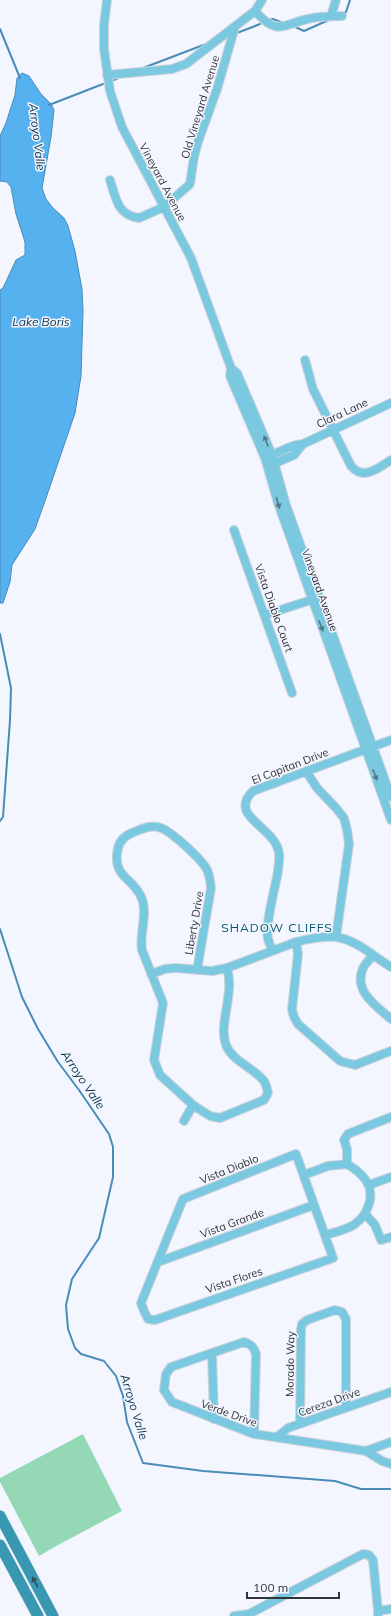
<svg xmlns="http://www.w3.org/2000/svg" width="391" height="1616" viewBox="0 0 391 1616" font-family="Mulish,sans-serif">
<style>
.green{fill:#94d8b5}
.water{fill:#56b1ef;stroke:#4b8bb8}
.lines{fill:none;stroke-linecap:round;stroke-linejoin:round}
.stream{stroke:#4b8bb8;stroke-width:2}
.minor-casing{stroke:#d0d3db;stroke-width:10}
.major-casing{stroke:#d0d3db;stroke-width:12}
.minor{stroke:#7bc9e0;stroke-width:8}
.major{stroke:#3998b1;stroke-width:11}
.oneway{fill:#537683}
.oneway2{fill:#344c56}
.labels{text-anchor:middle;stroke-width:3;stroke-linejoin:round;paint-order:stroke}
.street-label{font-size:11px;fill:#323337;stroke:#f3f6ff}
.water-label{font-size:12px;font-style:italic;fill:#09314a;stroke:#f3f6ff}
.neighbourhood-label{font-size:12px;letter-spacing:1px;fill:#00586f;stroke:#f3f6ff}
</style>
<rect width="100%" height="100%" fill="#f3f6ff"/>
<!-- green -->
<path class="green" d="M83,1434l39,77 -64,34 -19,11 -39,-74v-4z"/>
<!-- water -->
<path class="water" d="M22,73l7,3 12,18 10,10 3,6 -3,27 -9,51 4,11 6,8 12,11 4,8 7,25 7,38 1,22 -2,65 -6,37 -30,88 -10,28 -23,36 -2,17 -7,21h-3v-313l3,-2 13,-28 9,-5v-13l-9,-28 -5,-27 -4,-5 -7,-1v-45l6,-13 9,-28 2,-17z"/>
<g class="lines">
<!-- stream -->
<path class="stream" d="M342,14l4,-2 4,-12
M270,20l3,-1 10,4
M293,26l11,5 27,-12
M0,29l20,49
M237,33l23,-9
M143,68l63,-24
M114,80l6,-3
M49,105l54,-21
M0,634l11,54 -1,32 -7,97 -3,4
M0,929l22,68 16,32 20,33 21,28 30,44 4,13v30l-14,61 -27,41 -6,26 2,24 7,19 6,6 23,7 12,15 7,20 4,26 16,41 60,8 132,10 26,8h30"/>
<defs>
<path id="minor" d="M107,0l-3,25v24l6,42 12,36 69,131 40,110 -1,8 35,82 13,45 113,317
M255,11c22,25 26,14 53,8 11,-3 23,-3 34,-3
M331,16l5,-16
M107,75l65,-6 14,-5 69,-53 7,-11
M110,180c6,18 7,35 29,38l25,-11 26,-23 4,-27 4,-15 19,-53 18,-62
M305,360l8,29 38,77c13,15 27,2 40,-6
M231,368l6,5 35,82 14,50 105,292
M270,459l2,-4c10,-4 20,-11 31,-11l88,-41
M271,465l23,-10 9,-11
M234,530l58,163
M265,615l52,-17
M306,771l11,17 19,20 8,10 3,12 2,14 -13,93
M296,942l2,12 -6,55 2,8 4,7 42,37 15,4 36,-14
M272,950c-1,-3 -3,-7 -4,-11 -3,-14 6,-47 9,-62 1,-7 3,-16 2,-24 -4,-27 -52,-36 -26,-62l138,-51
M373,955c-3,4 -7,8 -10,13 -10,23 13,38 28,51
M197,970l14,-82c-1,-7 -1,-14 -5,-20 -6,-10 -34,-36 -45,-40 -9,-4 -19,1 -27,4 -8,3 -14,7 -16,16 -7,30 16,29 24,51 6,15 -3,35 0,51l21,53 -9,57 6,15 33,30 17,11 10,2 44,-18 4,-7c-1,-4 -2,-9 -4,-12 -10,-13 -32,-20 -38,-36 -8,-21 9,-51 1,-77
M151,974l14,-5 11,-1 36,3 15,-3 69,-26c12,-3 28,-6 40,-5 21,3 38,20 55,30
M184,1121l9,-16
M296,1154l37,104 -178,62 -7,-1 -4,-8 -3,-8 42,-104z
M347,1164v-15l-3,-9 4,-6 43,-17
M304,1175l24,-9 19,-2c15,9 28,21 22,40 -3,9 -6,14 -14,20 -8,6 -20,8 -30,11
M369,1185l22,-8
M366,1215l9,10 6,15 10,-3
M158,1262l156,-57
M212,1353l2,66
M300,1424l1,-95 1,-5 5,-4 28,-10 7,2 4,7v89
M254,1434l2,-80c-2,-7 -5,-10 -12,-12l-73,25 -5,7 -2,16 8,12 82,32 112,17 16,10 9,3
M277,1437l11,-9 103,-36
M366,1451l25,-9
M378,1615v-4l13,-2
M234,1616l15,-2 114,-60 6,1 4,5 5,51"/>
<path id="major" d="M0,1516l53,100
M0,1545l38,71"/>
</defs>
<!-- minor casing -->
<use href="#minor" class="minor-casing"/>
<!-- major casing -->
<use href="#major" class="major-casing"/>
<!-- minor -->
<use href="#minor" class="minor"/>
<!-- major -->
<use href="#major" class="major"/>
</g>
<!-- one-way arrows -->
<defs><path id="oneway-solid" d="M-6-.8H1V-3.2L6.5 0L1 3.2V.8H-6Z"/></defs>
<g class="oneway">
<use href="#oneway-solid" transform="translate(266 441) rotate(-111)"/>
<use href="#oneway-solid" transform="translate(278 503) rotate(73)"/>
<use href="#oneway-solid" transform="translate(321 626) rotate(70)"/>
<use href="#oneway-solid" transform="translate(375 775) rotate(70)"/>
</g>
<use class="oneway2" href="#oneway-solid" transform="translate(35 1582) rotate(-118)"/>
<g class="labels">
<!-- street labels -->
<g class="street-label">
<text transform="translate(200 107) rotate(-73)" y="4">Old Vineyard Avenue</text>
<text transform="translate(163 182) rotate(62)" y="4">Vineyard Avenue</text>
<text transform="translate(342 413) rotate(-25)" y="4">Clara Lane</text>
<text transform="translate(320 590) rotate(70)" y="4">Vineyard Avenue</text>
<text transform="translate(274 608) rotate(70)" y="4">Vista Diablo Court</text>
<text transform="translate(290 766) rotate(-21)" y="4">El Capitan Drive</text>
<text transform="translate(194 923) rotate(-80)" y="4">Liberty Drive</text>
<text transform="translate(229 1169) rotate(-22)" y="4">Vista Diablo</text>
<text transform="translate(232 1223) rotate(-20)" y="4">Vista Grande</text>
<text transform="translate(234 1280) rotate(-19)" y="4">Vista Flores</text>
<text transform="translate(290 1364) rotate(-89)" y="4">Morado Way</text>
<text transform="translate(329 1402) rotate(-20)" y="4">Cereza Drive</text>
<text transform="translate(229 1413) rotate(20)" y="4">Verde Drive</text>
</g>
<!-- water labels -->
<g class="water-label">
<text transform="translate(37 137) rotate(83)" y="4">Arroyo Valle</text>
<text x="41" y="326">Lake Boris</text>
<text transform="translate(83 1080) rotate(56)" y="4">Arroyo Valle</text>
<text transform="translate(134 1407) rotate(73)" y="4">Arroyo Valle</text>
</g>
<!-- neighbourhood labels -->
<g class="neighbourhood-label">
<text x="277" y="932">SHADOW CLIFFS</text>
</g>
</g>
<!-- scale -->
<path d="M247 1592v6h92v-6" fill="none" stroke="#323337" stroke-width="2"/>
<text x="253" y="1592" font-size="12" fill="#323337" stroke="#f3f6ff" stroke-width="3" paint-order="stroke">100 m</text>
</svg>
